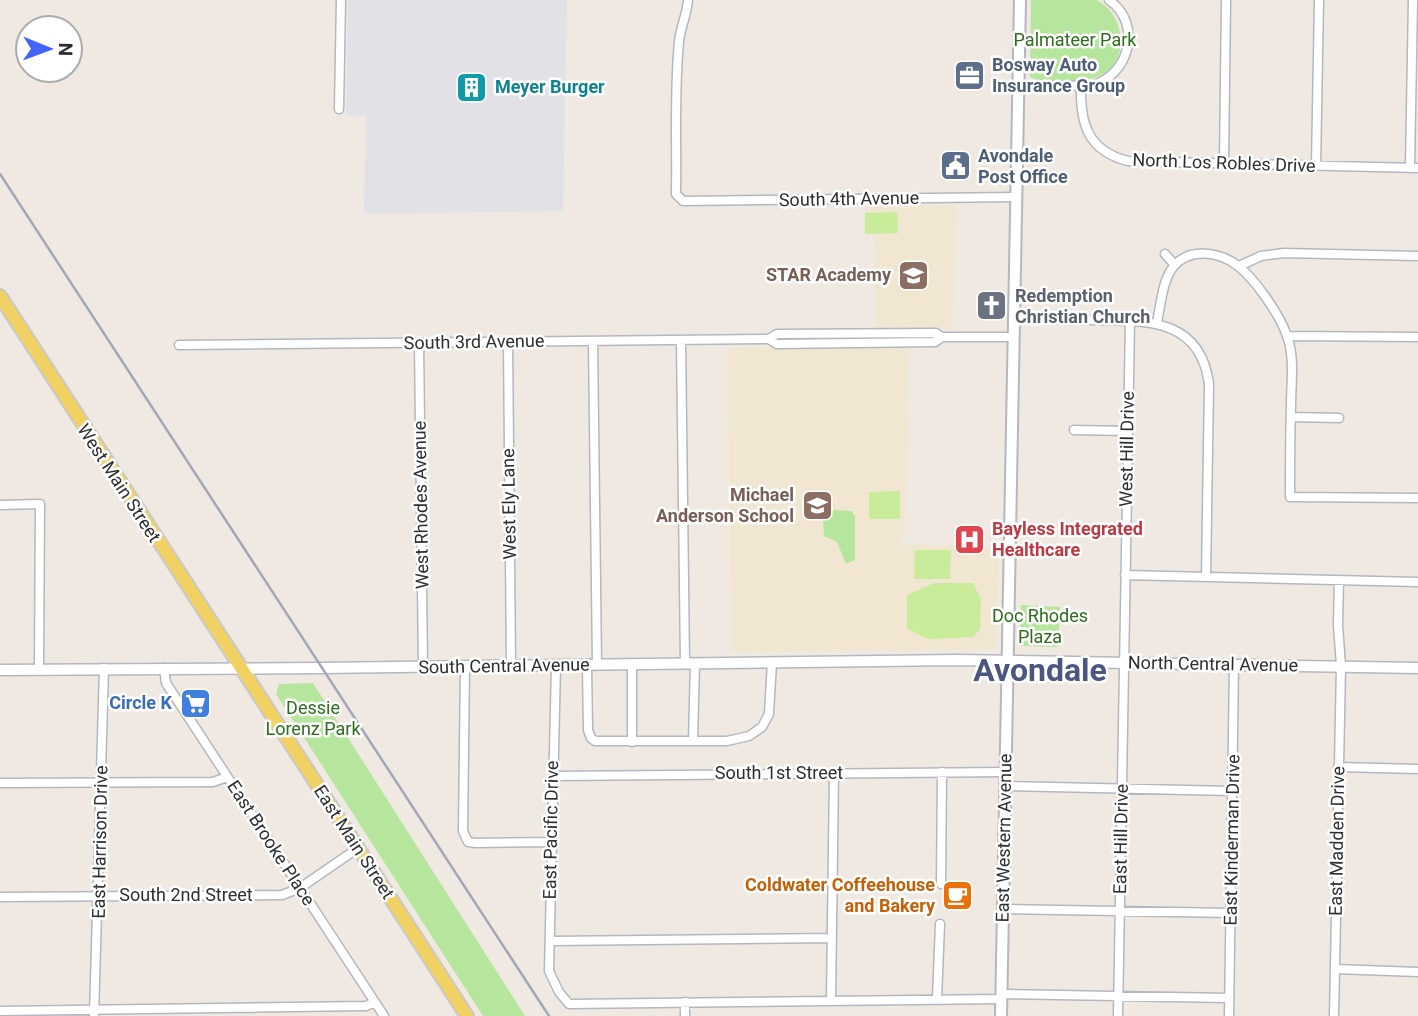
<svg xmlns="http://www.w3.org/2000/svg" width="1418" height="1016" viewBox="0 0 1418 1016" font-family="Roboto,sans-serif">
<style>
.industrial{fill:#e3e1e8}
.education{fill:#f0e6d1}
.green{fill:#b6e59e}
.pitch{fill:#c9ec9a}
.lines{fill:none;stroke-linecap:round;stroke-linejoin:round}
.minor-casing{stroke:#b4b7c1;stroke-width:11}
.tertiary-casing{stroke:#b4b7c1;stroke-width:13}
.secondary-casing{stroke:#b4b7c1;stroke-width:14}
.primary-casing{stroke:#c9c9c9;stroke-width:16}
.minor{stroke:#fff;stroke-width:8}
.tertiary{stroke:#fff;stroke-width:10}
.secondary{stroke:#fff;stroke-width:10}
.primary{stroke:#f2d163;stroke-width:12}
.rail{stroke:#a3a6b8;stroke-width:2.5}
.labels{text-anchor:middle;stroke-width:5;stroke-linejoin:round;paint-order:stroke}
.park-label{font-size:18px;fill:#2c6e1b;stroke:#fff}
.service-label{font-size:18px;font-weight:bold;fill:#4e5e75;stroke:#fff;text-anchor:start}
.culture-label{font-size:18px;font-weight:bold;fill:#0d838f;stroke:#fff;text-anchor:start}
.street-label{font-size:18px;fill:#2e2e2e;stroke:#fff}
.education-label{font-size:18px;font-weight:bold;fill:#785e54;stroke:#fff;text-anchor:end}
.worship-label{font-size:18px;font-weight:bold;fill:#5b616d;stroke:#fff;text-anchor:start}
.health-label{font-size:18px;font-weight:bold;fill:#be3a42;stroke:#fff;text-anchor:start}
.shop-label{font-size:18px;font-weight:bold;fill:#366cbe;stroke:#fff;text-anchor:end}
.food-label{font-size:18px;font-weight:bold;fill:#c56008;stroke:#fff;text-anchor:end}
.town-label{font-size:32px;font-weight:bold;fill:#4d5680;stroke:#fff}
</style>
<rect width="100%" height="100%" fill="#efe9e1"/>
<!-- industrial -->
<path class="industrial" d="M348,0h219l-4,211 -199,3 2,-98 -20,-1z"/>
<!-- education -->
<path class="education" d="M865,205h90l-2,124 -77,1 -2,-96h-9z
M909,346l-4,187 -5,1v10l99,3 -2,98 -6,4 -260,3 -3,-304z"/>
<!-- green -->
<path class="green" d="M1031,0h65c32,15 35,67 -2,78 -17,5 -38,2 -56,2l-8,-3z
M834,510l17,1 4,5v44l-9,4 -9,-22 -13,-6 -1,-16z
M1021,605l39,2 -2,40 -38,-1z
M313,683l212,333h-42l-207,-322 3,-10z"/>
<!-- pitch -->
<path class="pitch" d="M897,212l1,21 -33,1v-21z
M900,491v28h-31v-27z
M915,550h36l-1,29h-36z
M934,583h39l8,16 -1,30 -7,8 -45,2 -21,-10v-34z"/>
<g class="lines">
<defs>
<path id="minor" d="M688,0c-1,15 -8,28 -9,42 -5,50 -2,102 -3,152l7,7 332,-4
M1018,85l72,1c40,-10 53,-62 19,-86
M1081,86c-1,38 7,65 47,75l290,7
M339,109l2,-109
M1224,163l2,-163
M1316,166l3,-166
M1410,167l3,-167
M1165,254l10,11
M1239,266l22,-10 23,-3 134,3
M1014,318c26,1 51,2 76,2 53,1 110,-4 119,64l-3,193
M1157,322c4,-17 5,-42 17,-56 16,-19 46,-14 64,0 17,13 42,49 49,70 8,21 4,48 4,69 -1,31 -1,62 -1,92l128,1
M1288,336l130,1
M769,339l8,-5 159,-1 6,4h72
M681,340l4,324
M593,341l4,324
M508,342l3,324
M419,343l4,324
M179,345l590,-6 8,5 158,-2 7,-5
M1291,417l48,1
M1074,430l54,1
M0,505l40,-1 -1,165
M1125,575l293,7
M632,664v78
M556,665l-7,306 10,21 10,12 432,-5
M587,665l1,65 3,8 4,3h132l22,-5 13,-9 7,-13 3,-52
M465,666l-2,165 5,11 8,1 76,-1
M164,668l2,15 218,333
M693,741l2,-78
M1338,767l80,2
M552,776l453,-4
M0,783l213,-1 14,-5
M1005,786l228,5
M941,884l1,-112
M0,897l282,-2 18,-7 58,-40
M1003,909l228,4
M550,941l281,-3
M1335,969l83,3
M1001,994l228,4
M937,999l3,-75
M831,1000l3,-227
M0,1011l366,-5 9,-4
M94,1016l10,-348
M685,1016v-14
M1118,1016l12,-695
M1229,1016l5,-352
M1334,1016l7,-350 -3,-41 1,-45"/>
<path id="tertiary" d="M0,670l321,-2 635,-8 462,8"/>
<path id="secondary" d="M1001,1016l19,-1016"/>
<path id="primary" d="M0,296l467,720"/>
</defs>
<!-- minor casing -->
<use href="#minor" class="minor-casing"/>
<!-- tertiary casing -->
<use href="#tertiary" class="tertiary-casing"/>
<!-- secondary casing -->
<use href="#secondary" class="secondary-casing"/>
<!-- primary casing -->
<use href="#primary" class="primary-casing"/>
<!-- minor -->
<use href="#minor" class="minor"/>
<!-- tertiary -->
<use href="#tertiary" class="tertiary"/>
<!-- secondary -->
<use href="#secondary" class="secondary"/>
<!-- primary -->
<use href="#primary" class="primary"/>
<!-- rail -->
<path class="rail" d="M0,174l549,842"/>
</g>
<!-- icons -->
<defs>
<symbol id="office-square" viewBox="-11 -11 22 22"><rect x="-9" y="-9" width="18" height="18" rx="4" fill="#5c6f8a" stroke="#fff"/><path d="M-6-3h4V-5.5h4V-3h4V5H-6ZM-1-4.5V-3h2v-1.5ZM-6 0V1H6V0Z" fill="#fff"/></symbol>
<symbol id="building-square" viewBox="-11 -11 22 22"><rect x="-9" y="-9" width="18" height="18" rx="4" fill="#0f9aa8" stroke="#fff"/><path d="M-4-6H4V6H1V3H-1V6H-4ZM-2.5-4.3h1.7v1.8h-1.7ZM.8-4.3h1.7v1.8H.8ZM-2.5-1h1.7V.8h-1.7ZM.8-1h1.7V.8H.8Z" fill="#fff"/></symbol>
<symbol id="civic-square" viewBox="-11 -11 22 22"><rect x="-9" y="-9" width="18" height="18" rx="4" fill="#5c6f8a" stroke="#fff"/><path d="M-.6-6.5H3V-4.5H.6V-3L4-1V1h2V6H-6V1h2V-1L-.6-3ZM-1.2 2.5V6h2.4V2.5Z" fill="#fff"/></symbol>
<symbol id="school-square" viewBox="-11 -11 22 22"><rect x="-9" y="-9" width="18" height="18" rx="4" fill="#8d6e63" stroke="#fff"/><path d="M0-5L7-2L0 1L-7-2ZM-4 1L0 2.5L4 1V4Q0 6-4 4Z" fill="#fff"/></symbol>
<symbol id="church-square" viewBox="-11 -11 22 22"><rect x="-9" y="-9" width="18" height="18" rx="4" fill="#6b7280" stroke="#fff"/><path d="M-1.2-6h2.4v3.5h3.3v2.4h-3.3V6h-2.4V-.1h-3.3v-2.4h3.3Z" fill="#fff"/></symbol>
<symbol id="hospital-square" viewBox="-11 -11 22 22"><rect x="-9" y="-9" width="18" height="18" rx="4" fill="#e0444e" stroke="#fff"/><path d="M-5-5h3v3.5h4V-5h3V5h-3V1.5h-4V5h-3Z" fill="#fff"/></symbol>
<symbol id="supermarket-square" viewBox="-11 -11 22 22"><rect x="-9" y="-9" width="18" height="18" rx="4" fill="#3f7fe0" stroke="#fff"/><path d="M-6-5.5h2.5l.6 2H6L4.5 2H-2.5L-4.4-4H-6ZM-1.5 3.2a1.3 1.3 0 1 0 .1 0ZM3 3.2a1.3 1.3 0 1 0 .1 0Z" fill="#fff"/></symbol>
<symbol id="cafe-square" viewBox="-11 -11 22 22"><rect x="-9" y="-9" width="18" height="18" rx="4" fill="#e8710a" stroke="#fff"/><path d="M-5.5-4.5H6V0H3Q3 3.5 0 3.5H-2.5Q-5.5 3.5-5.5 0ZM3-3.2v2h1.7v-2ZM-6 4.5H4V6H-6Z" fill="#fff"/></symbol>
</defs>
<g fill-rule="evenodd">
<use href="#office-square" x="952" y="58" width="35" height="35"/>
<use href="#building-square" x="454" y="70" width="35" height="35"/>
<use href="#civic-square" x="938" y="148" width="35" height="35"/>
<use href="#school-square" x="896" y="258" width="35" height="35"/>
<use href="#church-square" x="974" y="288" width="35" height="35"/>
<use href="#school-square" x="800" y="488" width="35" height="35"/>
<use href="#hospital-square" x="952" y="522" width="35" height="35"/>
<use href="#supermarket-square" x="178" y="686" width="35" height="35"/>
<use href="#cafe-square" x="940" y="878" width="35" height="35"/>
</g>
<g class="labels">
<!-- park labels -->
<g class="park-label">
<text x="1075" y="46">Palmateer Park</text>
<text x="1040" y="622">Doc Rhodes<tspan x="1040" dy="21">Plaza</tspan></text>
<text x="313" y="714">Dessie<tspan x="313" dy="21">Lorenz Park</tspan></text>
</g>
<!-- service labels -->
<g class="service-label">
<text x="992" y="71">Bosway Auto<tspan x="992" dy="21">Insurance Group</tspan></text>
<text x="978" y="162">Avondale<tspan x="978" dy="21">Post Office</tspan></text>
</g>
<!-- culture labels -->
<g class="culture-label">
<text x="495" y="93">Meyer Burger</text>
</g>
<!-- street labels -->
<g class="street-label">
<text transform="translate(1224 163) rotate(2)" y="6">North Los Robles Drive</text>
<text transform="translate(849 199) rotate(-1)" y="6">South 4th Avenue</text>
<text transform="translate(474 342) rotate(-1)" y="6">South 3rd Avenue</text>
<text transform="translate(1127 449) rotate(-89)" y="6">West Hill Drive</text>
<text transform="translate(119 483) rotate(57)" y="6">West Main Street</text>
<text transform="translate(509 504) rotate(-91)" y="6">West Ely Lane</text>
<text transform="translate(421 505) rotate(-91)" y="6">West Rhodes Avenue</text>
<text transform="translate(1213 664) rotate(1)" y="6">North Central Avenue</text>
<text transform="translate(504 666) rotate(-1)" y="6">South Central Avenue</text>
<text x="779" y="779">South 1st Street</text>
<text transform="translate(551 830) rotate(-89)" y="6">East Pacific Drive</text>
<text transform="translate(1004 838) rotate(-89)" y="6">East Western Avenue</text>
<text transform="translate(1121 839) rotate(-89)" y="6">East Hill Drive</text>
<text transform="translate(1232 840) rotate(-89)" y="6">East Kinderman Drive</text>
<text transform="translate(1337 841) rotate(-89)" y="6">East Madden Drive</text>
<text transform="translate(100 842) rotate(-89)" y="6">East Harrison Drive</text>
<text transform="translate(354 842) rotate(57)" y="6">East Main Street</text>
<text transform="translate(271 843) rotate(57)" y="6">East Brooke Place</text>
<text x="186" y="901">South 2nd Street</text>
</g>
<!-- education labels -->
<g class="education-label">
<text x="891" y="281">STAR Academy</text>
<text x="794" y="501">Michael<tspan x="794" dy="21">Anderson School</tspan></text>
</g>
<!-- worship labels -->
<g class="worship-label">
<text x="1015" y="302">Redemption<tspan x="1015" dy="21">Christian Church</tspan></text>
</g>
<!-- health labels -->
<g class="health-label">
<text x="992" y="535">Bayless Integrated<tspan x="992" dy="21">Healthcare</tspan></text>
</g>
<!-- shop labels -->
<g class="shop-label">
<text x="172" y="709">Circle K</text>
</g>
<!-- food labels -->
<g class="food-label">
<text x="935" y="891">Coldwater Coffeehouse<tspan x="935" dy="21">and Bakery</tspan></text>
</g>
<!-- town labels -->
<g class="town-label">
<text x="1040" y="681">Avondale</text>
</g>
</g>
<!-- north arrow -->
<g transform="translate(49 49) rotate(91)"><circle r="33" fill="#ffffff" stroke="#ababab" stroke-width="2"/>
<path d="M0-5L12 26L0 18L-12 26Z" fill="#4264fb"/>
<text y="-10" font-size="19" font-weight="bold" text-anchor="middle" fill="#2e2e2e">N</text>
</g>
</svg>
